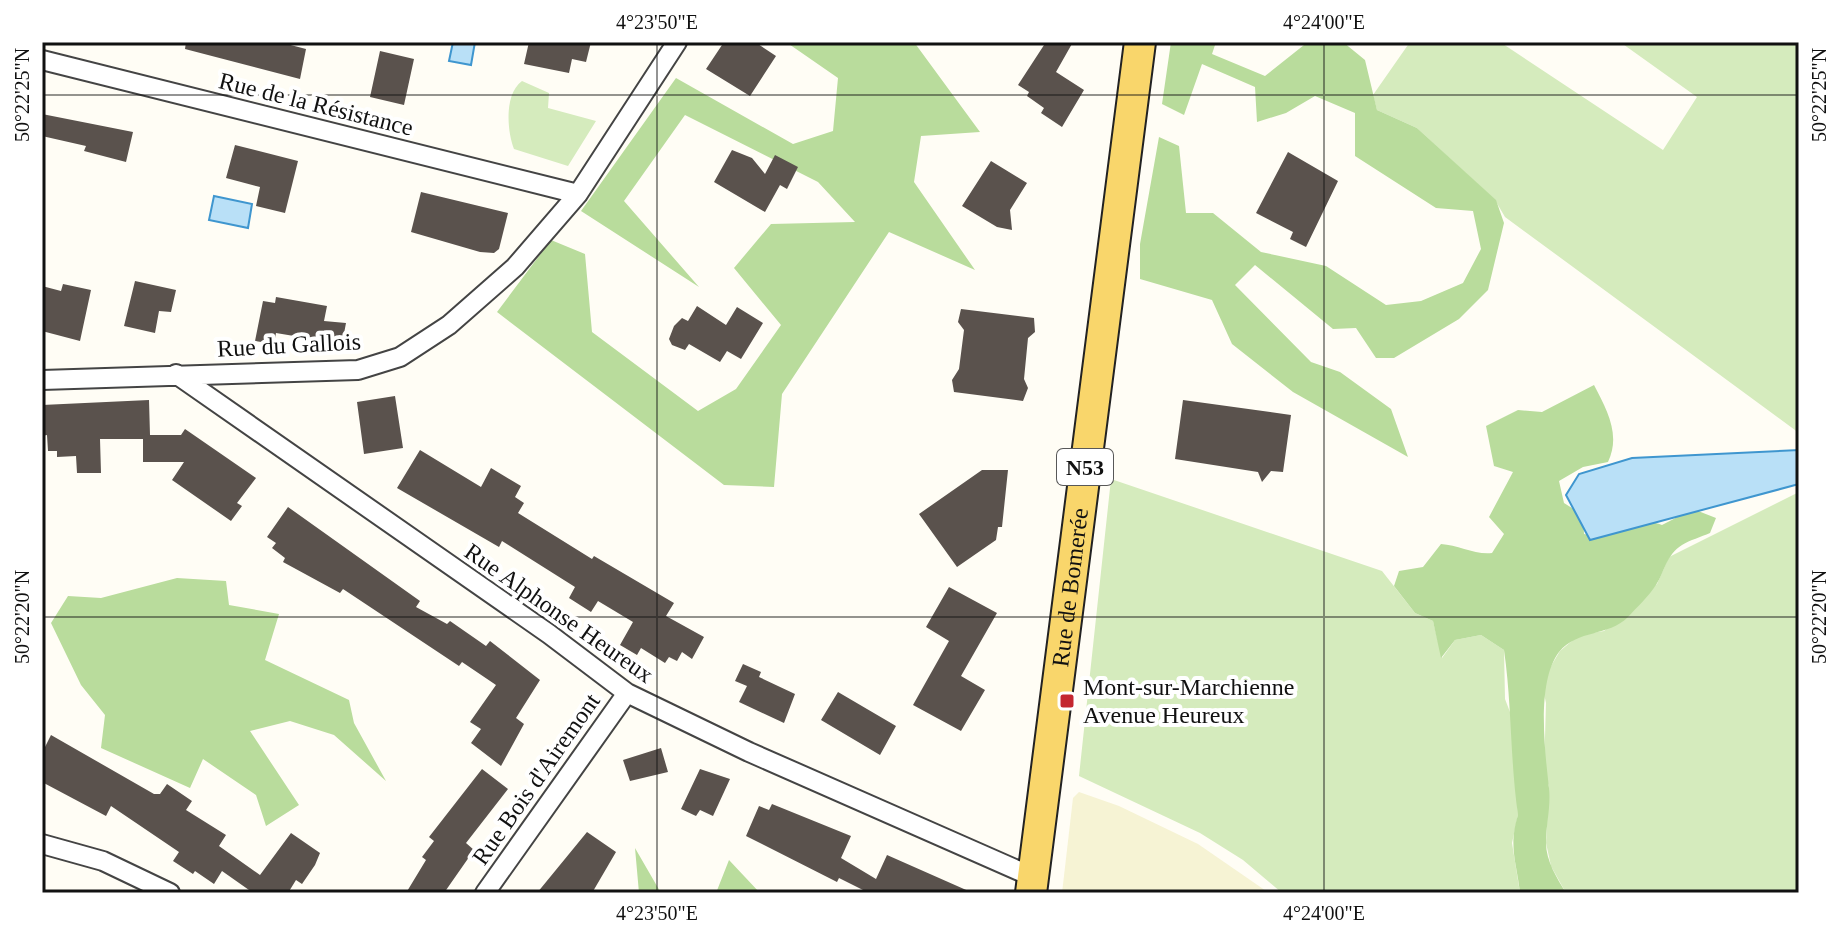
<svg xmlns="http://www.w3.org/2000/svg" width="1841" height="935" viewBox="0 0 1841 935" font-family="'Times New Roman',serif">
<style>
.farmland{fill:#f6f3d4}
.green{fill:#d5ebbd}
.forest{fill:#b9dc9c}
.water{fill:#b9e0f7;stroke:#3f96cf;stroke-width:2}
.building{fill:#5a524d}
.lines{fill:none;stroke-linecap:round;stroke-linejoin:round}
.street-casing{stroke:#444;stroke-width:22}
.primary-casing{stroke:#222;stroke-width:34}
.street{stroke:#fff;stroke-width:18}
.primary{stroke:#f9d66b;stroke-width:30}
.ticks{fill:none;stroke:#111;stroke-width:2;stroke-opacity:0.45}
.poi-dot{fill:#c4262e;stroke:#fff;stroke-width:3}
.labels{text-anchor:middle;stroke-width:8;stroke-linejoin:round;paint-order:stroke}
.shield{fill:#fff;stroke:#585858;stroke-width:2}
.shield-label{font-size:22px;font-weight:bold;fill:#111}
.street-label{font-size:24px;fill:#111;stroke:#fff}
.poi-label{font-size:24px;fill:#111;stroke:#fff;text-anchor:start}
.neatline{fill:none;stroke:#111;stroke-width:3}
.ticks-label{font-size:20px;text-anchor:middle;fill:#111}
</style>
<rect width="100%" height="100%" fill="#fffdf5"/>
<!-- farmland -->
<path class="farmland" d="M1079,792l40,14 79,38 71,49h-207l11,-95z"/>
<!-- green -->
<path class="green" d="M1410,42h90l163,108 34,-53 -77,-55h179v391l-294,-216 -10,-17 -78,-72 -40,-18 -4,-15z
M522,81l27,12 -1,15 48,13 -28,45 -54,-17c-7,-18 -10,-55 8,-68z
M1111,479l271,92 33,42 18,8 9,37 13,-18 26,-5 23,15 1,49 8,21 5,95 -6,28 8,50h-238l-39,-33 -43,-27 -121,-57z
M1799,492v401h-233l-15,-27 -5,-23 3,-57 -5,-13 2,-70 -3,-14 5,-18 12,-20 19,-16 25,-4 53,-47 12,-27z"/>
<!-- forest -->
<path class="forest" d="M786,42h128l66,90 -59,4 -7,46 61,88 -86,-38 -107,162 -8,93 -50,-2 -227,-173 54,-72 34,14 7,78 106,79 38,-22 45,-64 -47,-57 37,-44 84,-2 -37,-40 -133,-67 -61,86 75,86 -118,-76 95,-133 117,66 40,-13 5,-53z
M1171,42h45l-4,12 53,22 39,-31 39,-3 22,18 12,50 40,18 79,72 8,23 -16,67 -29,29 -65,39h-18l-20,-30 -23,1 -78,-64 -20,20 76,77 29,10 51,37 17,48 -115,-65 -61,-48 -20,-44 -72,-21v-35l19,-107 20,9 7,67h27l48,39 65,14 60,39 35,-4 42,-18 18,-34 -8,-38 -37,-3 -81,-52v-43l-40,-17 -29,17 -29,9 -2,-35 -53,-23 -18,51 -22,-11z
M1594,385c13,25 27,50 14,77l-25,5 -24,14 5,22 19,12 1,19c28,6 51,-19 78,-9l31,-16 23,9 -6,15c-9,4 -20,7 -28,12 -16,10 -17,26 -26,40 -7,11 -19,22 -28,32 -20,20 -50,12 -69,35 -23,30 -14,100 -10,136 2,19 -3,36 -3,55 0,18 11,35 20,50h-46c-3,-30 -12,-46 -2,-78 -8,-55 -6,-110 -14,-165l-23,-15 -26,5 -14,18 -8,-37 -18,-8 -21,-27 5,-15 24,-4 18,-23c17,1 34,11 51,9l12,-19 -15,-17 24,-45 -19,-6 -8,-40 32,-16 24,2z
M177,578l49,3 3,24 50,9 -14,46 84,40 5,23 32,58 -52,-46 -44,-14 -40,10 49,74 -33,21 -10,-31 -53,-36 -13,29 -89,-40 4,-33 -24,-30 -30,-62 17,-27 33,2z
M635,848l26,45h-22z
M729,860l31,33h-44z"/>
<!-- water -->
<path class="water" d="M453,42h22l-4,23 -22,-4z
M214,196l38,8 -4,24 -39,-8z
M1799,450v34l-209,56 -24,-45 13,-21 53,-16z"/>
<!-- building -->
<path class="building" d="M186,42h93l27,7 -6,30 -115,-30z
M529,42h62l-5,20 -14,-3 -3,14 -45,-9z
M724,42h31l21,14 -26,40 -44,-27z
M1046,42h27l-17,30 28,18 -22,37 -21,-14 3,-5 -17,-12 2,-4 -11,-7z
M380,51l34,8 -10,46 -34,-8z
M42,114l91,18 -7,30 -42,-11 2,-5 -44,-10z
M235,145l63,16 -13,52 -29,-7 4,-19 -34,-9z
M732,150l20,8 13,16 10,-19 23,12 -11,22 -7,-4 -15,27 -51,-30z
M1288,152l50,29 -32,66 -16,-8 3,-7 -37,-19z
M991,161l36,22 -17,27 2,20 -15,-3 -35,-21z
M421,192l87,21 -9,36 -5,4 -14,-1 -69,-20z
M135,281l41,9 -5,22 -12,-1 -4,22 -31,-7z
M63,284l28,6 -11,51 -38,-10v-45l19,5z
M276,297l51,9 -3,15 22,2 -4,21 -66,-11 -2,11 -19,-3 8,-40 12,2z
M697,306l29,19 11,-18 26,16 -22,36 -14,-8 -7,11 -31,-18 -4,6 -13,-5 -3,-6 5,-13 8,-8 6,3z
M961,309l73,9 1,14 -7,6 -4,41 4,9 -5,13 -69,-9 -2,-12 7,-11 5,-39 -6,-8z
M395,396l8,52 -39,6 -7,-52z
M149,400l1,35h31l4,-6 71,49 -19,25 5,3 -11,15 -59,-41 12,-18h-41v-23h-43l1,34h-24l-1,-17 -19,1v-6h-9l-1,-16 -5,1v-31z
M1183,400l108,15 -8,57 -12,-1 -9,11 -4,-10 -83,-13z
M420,450l61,37 10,-19 30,18 -6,11 9,6 -6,10 74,46 2,-3 80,47 -8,13 38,21 -12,22 -10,-7 -5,9 -8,-4 -4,6 -24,-15 -4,7 -17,-10 13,-23 -35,-21 -7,11 -22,-14 6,-11 -73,-46 -3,6 -102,-59z
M982,470h26l-6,57h-4l-2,13 -39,27 -38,-53z
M288,507l132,94 -4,6 31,17 3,-3 36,25 4,-5 50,39 -24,38 8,6 -23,42 -30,-23 10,-14 -11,-7 26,-37 -34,-23 -3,4 -116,-77 -3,4 -57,-31 2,-4 -13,-10 4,-5 -9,-6z
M949,587l48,26 -36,63 24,14 -24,41 -48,-26 36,-64 -23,-14z
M743,664l18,8 -2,5 36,17 -11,29 -45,-21 8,-16 -12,-5z
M838,692l58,34 -16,29 -59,-35z
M51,735l103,59h6l7,-10 25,17 -6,9 40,25 -7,11 41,29 31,-42 29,20 -5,12 -13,19 -6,-4 -8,13h-41l2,-3 -27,-19 -8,13 -19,-13 -2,3 -20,-13 6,-9 -68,-46 -5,10 -64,-34v-29z
M661,748l7,24 -38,9 -7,-21z
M482,769l26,20 -42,54 8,7 -30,43h-38l20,-33 -4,-3 12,-16 -5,-4z
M700,769l30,10 -17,37 -13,-6 -4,6 -15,-7z
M772,804l79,32 -10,22 35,21 11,-24 86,38h-104l-30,-15 -2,4 -91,-46 13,-30 10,4z
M587,832l29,20 -24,41h-55z"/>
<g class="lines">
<defs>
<path id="street" d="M42,60l536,134
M176,374l373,260 78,59 122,59 284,125
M42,380l316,-10 42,-13 49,-32 66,-58 63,-73 99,-152
M42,844l61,17 67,32
M485,893l142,-200"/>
<g id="primary">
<path id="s1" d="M1031,893l109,-851"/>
</g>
</defs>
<!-- street casing -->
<use href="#street" class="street-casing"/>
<!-- primary casing -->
<use href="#primary" class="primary-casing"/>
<!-- street -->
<use href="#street" class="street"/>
<!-- primary -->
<use href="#primary" class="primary"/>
</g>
<!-- ticks -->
<path class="ticks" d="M657,42v851M1324,42v851M42,95h1757M42,617h1757"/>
<!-- markers -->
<rect class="poi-dot" x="1059" y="693" width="16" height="16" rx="4"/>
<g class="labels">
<!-- shield labels -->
<rect class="shield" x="1057" y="449" width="56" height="36" rx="6"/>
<g class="shield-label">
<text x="1085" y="475">N53</text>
</g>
<!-- street labels -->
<g class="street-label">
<text transform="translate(316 104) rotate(14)" y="8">Rue de la Résistance</text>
<text transform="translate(289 345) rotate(-3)" y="8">Rue du Gallois</text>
<text dy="8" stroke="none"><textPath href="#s1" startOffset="308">Rue de Bomerée</textPath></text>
<text transform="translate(559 613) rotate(35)" y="8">Rue Alphonse Heureux</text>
<text transform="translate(536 779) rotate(-55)" y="8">Rue Bois d'Airemont</text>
</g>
<!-- poi labels -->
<g class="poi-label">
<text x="1083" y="695">Mont-sur-Marchienne<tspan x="1083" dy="28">Avenue Heureux</tspan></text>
</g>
</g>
<!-- border -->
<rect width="1841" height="935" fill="none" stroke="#ffffff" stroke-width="88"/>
<rect x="44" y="44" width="1753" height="847" class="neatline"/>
<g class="ticks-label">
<text x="657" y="29">4°23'50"E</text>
<text x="1324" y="29">4°24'00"E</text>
<text transform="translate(22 95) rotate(-90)" y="7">50°22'25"N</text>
<text transform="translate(1819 95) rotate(-90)" y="7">50°22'25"N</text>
<text transform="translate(22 617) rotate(-90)" y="7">50°22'20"N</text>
<text transform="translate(1819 617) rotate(-90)" y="7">50°22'20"N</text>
<text x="657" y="920">4°23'50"E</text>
<text x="1324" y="920">4°24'00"E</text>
</g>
</svg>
